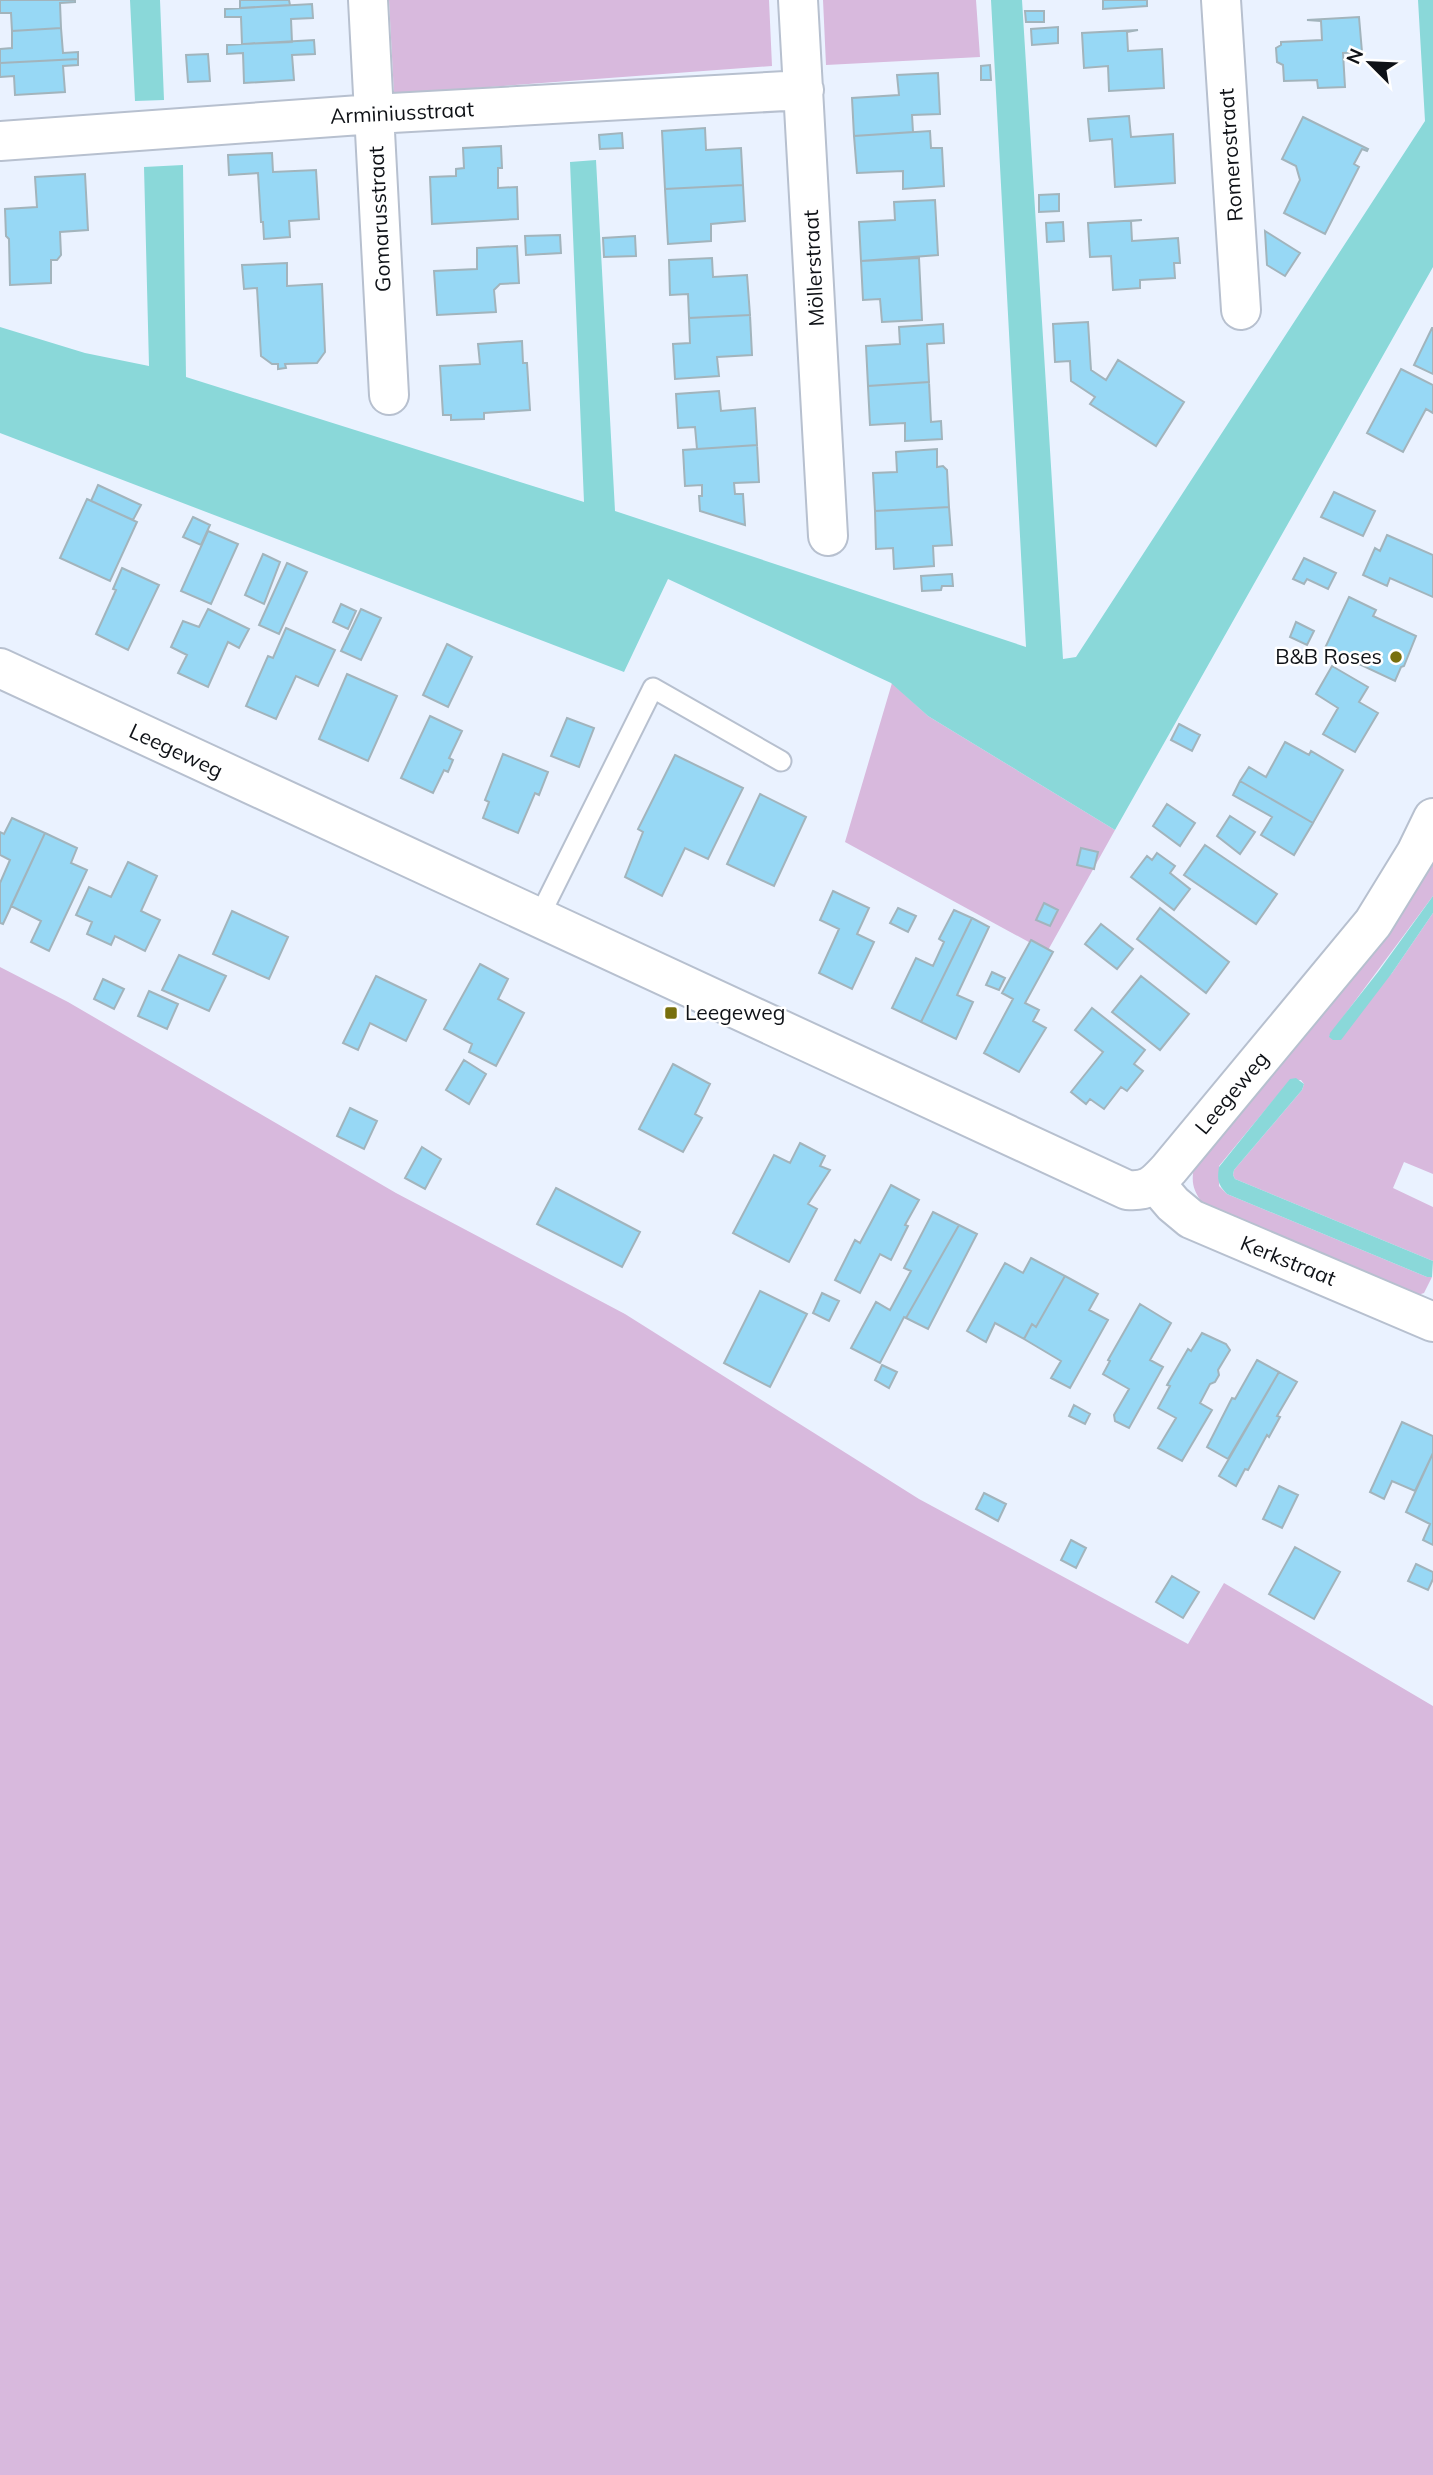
<svg xmlns="http://www.w3.org/2000/svg" width="1433" height="2475" viewBox="0 0 1433 2475" font-family="Mulish,sans-serif">
<style>
.green{fill:#d8b9dd}
.water{fill:#8ad8d9}
.building{fill:#97d8f5;stroke:#a2b4bc;stroke-width:2}
.lines{fill:none;stroke-linecap:round;stroke-linejoin:round}
.lane-casing{stroke:#b7c0cf;stroke-width:23}
.street-casing{stroke:#b7c0cf;stroke-width:42}
.secondary-casing{stroke:#b7c0cf;stroke-width:42}
.lane{stroke:#fff;stroke-width:19}
.street{stroke:#fff;stroke-width:38}
.secondary{stroke:#fff;stroke-width:38}
.poi-dot{fill:#786f0d;stroke:#fff;stroke-width:2.5}
.labels{text-anchor:middle;stroke-width:5;stroke-linejoin:round;paint-order:stroke}
.street-label{font-size:21px;fill:#0f1217;stroke:#fff}
.poi-label{font-size:21px;fill:#0f1217;stroke:#fff;text-anchor:end}
</style>
<rect width="100%" height="100%" fill="#eaf2ff"/>
<!-- green -->
<path class="green" d="M389,0h380l3,66 -378,28z
M823,0h153l4,57 -154,8z
M892,683l36,33 187,114 -68,122 -202,-110z
M1433,858v38l-104,140 63,-63 41,-60v261l-29,-12 -11,26 40,19v54l-198,-82 -2,-4 1,-5 68,-80 2,-6 -3,-4h-11l-71,86v20l8,8 200,83h5l-8,16 -6,2 -215,-91c-10,-14 -12,-21 -9,-37z
M0,967l68,35 328,191 229,121 294,185 269,145 36,-61 209,123v769h-1433z"/>
<!-- water -->
<path class="water" d="M130,0h30l4,100 -29,1z
M991,0h31l41,659 13,-2 349,-536 -7,-121h15v267l-318,563 -187,-114 -37,-33 -223,-104 -44,93 -624,-239v-106l85,26 64,13 -5,-199 39,-2 3,212 398,125 -14,-340 26,-2 19,351 411,136z
M1433,896v17l-41,60 -51,67h-8l-4,-3 1,-4 48,-61z
M1296,1078l8,6 -2,6 -68,80 -1,5 2,4 198,82 -1,16h-5l-200,-83c-9,-9 -10,-14 -8,-27l71,-88z"/>
<!-- building -->
<path class="building" d="M0,0h75v2l-15,1 1,25 -49,3 -1,-18h-11z
M240,0h49l1,5 -50,3z
M1103,0h44v6l-44,3z
M312,4l1,14 -22,1 1,23 -50,2 -1,-27h-16v-8z
M1025,11h19v11h-18z
M1359,17l3,35 -19,1 2,34 -27,1 -1,-8 -33,1 -1,-16 -6,-3 -1,-14 5,-3v-3l41,-2 -1,-19 -14,-1z
M1058,27v16l-26,2 -1,-16z
M61,28l2,25 15,-1v7l-78,4v-14l12,-1v-17z
M1138,30l-11,2 1,19 34,-2 2,39 -55,3 -1,-25 -24,2 -2,-35z
M314,40l1,14 -23,1 2,25 -50,3 -1,-30 -16,1v-9z
M208,54l2,27 -22,1 -2,-27z
M78,59v6l-15,1 2,26 -50,3 -1,-19 -14,1v-14z
M990,65l1,15h-10v-14z
M938,73l2,41 -28,1 1,17 -59,4 -2,-38 47,-3 -2,-20z
M1129,116l2,21 42,-3 2,49 -60,4 -3,-48 -22,2 -2,-22z
M1303,117l65,32 -1,2 -5,-2 -8,15 5,3 -34,67 -41,-21 16,-33 -4,-14 -14,-7z
M705,128l1,22 35,-2 2,37 -78,4 -3,-58z
M930,131l1,17h11l2,38 -41,3v-18l-46,2 -3,-37z
M622,133l1,15 -23,1 -1,-14z
M501,146l1,22h-4v20l19,-1 1,32 -86,5 -2,-47 26,-1v-7l8,-1 -1,-20z
M272,153l1,19 43,-2 3,49 -30,2 1,16 -26,2 -1,-17h-2l-3,-49 -29,2 -1,-20z
M85,174l3,56 -28,2 1,23 -4,5h-6v23l-41,2 -1,-46 -3,-3 -1,-27 32,-2 -2,-30z
M743,185l2,36 -34,3v17l-43,3 -3,-55z
M1059,194v17l-20,1v-17z
M935,200l3,55 -77,6 -2,-39 36,-2 -1,-18z
M1142,220l-11,1 1,20 46,-3 2,25h-6l1,15 -35,2v8l-27,2 -2,-34 -21,1 -2,-34z
M1063,222l1,19 -17,1 -1,-19z
M1265,231l35,22 -15,23 -18,-11z
M560,235l1,18 -35,2 -1,-19z
M635,236l1,20 -32,1 -1,-19z
M517,246l2,37 -19,1 -6,6 2,22 -59,3 -3,-44 43,-2v-21z
M712,258l1,19 34,-2 3,40 -61,3 -1,-24 -18,1 -1,-35z
M919,258l3,62 -40,2 -2,-23 -17,1 -2,-39z
M287,263v23l35,-2 3,68 -8,11 -32,1 1,4 -8,1v-5h-6l-11,-8 -4,-68 -13,1 -2,-24z
M750,315l2,40 -35,2 2,19 -44,3 -2,-35 17,-1 -1,-25z
M1088,322l3,48 15,10 12,-20 66,42 -28,44 -66,-42 5,-7 -24,-16 -1,-20 -15,1 -2,-38z
M943,324l1,19 -17,1 2,38 -61,4 -2,-40 34,-2 -1,-17z
M1432,328h1v46l-19,-9z
M522,341l1,22h4l3,47 -46,3v6l-33,1v-5h-8l-3,-49 40,-2 -2,-20z
M1401,369l32,16v28l-7,-4 -23,43 -36,-19z
M929,382l2,40 10,-1 1,18 -37,2v-18l-35,2 -2,-39z
M719,391l2,20 34,-3 2,37 -60,4 -2,-22 -17,1 -2,-34z
M757,445l2,37 -25,1 1,11h8l2,31 -45,-14 -1,-15h3v-11l-17,1 -2,-36z
M937,449v18l6,-1 4,4 2,37 -74,4 -2,-38 24,-1 -1,-20z
M98,485l43,20 -8,15 -42,-19z
M1334,492l41,19 -12,25 -42,-19z
M87,499l50,23 -27,59 -50,-23z
M949,507l3,38 -19,1 1,20 -40,3 -1,-21 -17,1 -1,-38z
M193,517l17,8 -9,20 -18,-8z
M208,531l30,13 -27,60 -30,-13z
M1387,535l46,20v42l-43,-19 -3,8 -24,-11 12,-27 5,3z
M263,554l17,8 -16,42 -19,-9z
M1304,558l32,15 -8,16 -21,-10 -3,5 -11,-5z
M287,563l20,9 -28,62 -20,-9z
M122,568l37,17 -31,65 -32,-16 20,-44 -3,-1z
M952,574l1,12h-11l-1,4 -19,1 -1,-15z
M1349,597l27,13 -3,6 43,20 -12,30 -3,1 -6,14 -70,-33z
M341,604l15,7 -8,18 -15,-7z
M208,609l41,20 -10,19 -11,-6 -20,45 -30,-14 9,-18 -16,-8 12,-26 16,6z
M361,609l20,9 -20,42 -20,-9z
M1296,622l18,9 -7,14 -17,-8z
M286,628l49,22 -17,36 -22,-10 -20,43 -30,-13 22,-50 5,2z
M447,644l25,13 -24,50 -25,-12z
M1332,666l36,21 -9,15 19,11 -23,39 -32,-18 15,-26 -22,-14z
M347,674l50,22 -29,65 -49,-22z
M430,716l32,15 -13,27 4,2 -5,12 -4,-2 -11,23 -32,-15z
M567,718l27,10 -15,39 -28,-11z
M1179,724l21,11 -8,16 -21,-11z
M1285,742l24,13 2,-4 32,19 -30,53 -73,-42 9,-14 17,10z
M503,754l45,18 -9,23 -4,-2 -17,40 -35,-15 6,-16 -4,-2z
M675,755l68,33 -35,71 -23,-11 -23,48 -37,-19 18,-45 -5,-3z
M1240,781l73,42 -19,32 -33,-20 11,-18 -39,-22z
M760,794l46,23 -32,69 -47,-22z
M1167,804l28,19 -15,23 -27,-20z
M1230,816l25,16 -15,22 -23,-18z
M12,818l33,15 -42,91 -3,-1v-40l10,-23 -10,-5v-23l4,2z
M45,833l32,15 -6,15 16,7 -38,81 -18,-9 10,-21 -30,-15z
M1205,845l72,49 -21,30 -72,-49z
M1081,848l17,4 -4,17 -17,-4z
M1157,853l18,13 -5,7 20,16 -16,21 -43,-33 16,-21 5,4z
M128,862l29,14 -16,35 19,9 -15,31 -30,-15 -4,9 -24,-11 5,-12 -16,-7 13,-28 22,10z
M833,891l36,17 -12,26 17,8 -22,47 -33,-16 20,-44 -19,-9z
M1044,903l14,7 -8,16 -14,-6z
M898,908l18,8 -8,16 -18,-9z
M1160,908l69,54 -23,31 -69,-54z
M954,910l18,8 -51,104 -29,-14 24,-50 17,8 11,-24 -5,-3z
M232,911l56,26 -19,42 -56,-25z
M972,918l17,9 -32,68 16,7 -17,37 -35,-17z
M1101,924l32,25 -16,20 -32,-25z
M1031,940l22,12 -28,51 14,7 -6,11 13,7 -27,44 -35,-19 29,-54 -11,-6z
M179,955l47,21 -17,35 -47,-21z
M480,964l28,15 -10,20 26,14 -28,53 -27,-14 3,-8 -28,-15z
M992,972l13,6 -6,12 -13,-5z
M376,976l50,24 -20,41 -36,-18 -12,27 -15,-7z
M1141,976l48,38 -29,36 -48,-38z
M103,979l21,10 -10,20 -20,-10z
M149,991l29,13 -11,25 -29,-13z
M1092,1008l53,42 -11,14 9,7 -16,20 -6,-4 -17,22 -14,-10 -4,5 -15,-12 32,-40 -28,-22z
M464,1060l22,14 -17,30 -23,-14z
M673,1064l37,20 -15,30 7,4 -19,34 -44,-23z
M350,1108l27,13 -13,28 -27,-13z
M800,1143l25,13 -5,10 10,4 -22,34 9,5 -28,53 -56,-29 41,-78 16,8z
M422,1147l19,12 -16,30 -20,-11z
M891,1185l28,15 -14,25 3,1 -17,34 -11,-6 -20,39 -25,-13 20,-40 5,3z
M556,1188l84,44 -18,35 -85,-43z
M933,1212l26,13 -53,93 -2,-1 -24,46 -29,-15 25,-46 14,8 21,-39 -7,-3z
M959,1225l18,9 -49,95 -22,-11z
M1031,1258l34,18 -29,51 -4,-3 -8,15 -29,-16 -9,19 -19,-11 38,-68 18,10z
M1065,1276l33,18 -9,16 19,10 -38,68 -19,-10 10,-17 -37,-22 8,-15 4,3z
M760,1291l47,23 -37,73 -46,-24z
M822,1293l17,8 -10,20 -16,-8z
M1140,1304l31,19 -21,37 13,7 -34,61 -14,-7 -1,-6 15,-26 -26,-15 7,-13 -2,-1z
M1202,1333l24,11 4,6 -12,20 1,5 -4,7 -5,2 -10,19 12,7 -30,51 -24,-13 18,-30 -18,-10 12,-22 -3,-1 21,-36 3,2z
M1257,1360l22,12 -51,87 -21,-12 25,-49 3,1z
M882,1365l15,7 -8,16 -14,-8z
M1279,1372l18,10 -20,34 3,1 -11,20 -2,-2 -19,35 -3,-1 -9,17 -17,-10z
M1074,1405l16,9 -5,10 -16,-8z
M1402,1422l31,14v17l-18,38 -23,-10 -8,18 -14,-7z
M1433,1453v92l-10,-5 7,-16 -24,-12z
M1279,1486l19,9 -16,33 -19,-9z
M984,1493l22,11 -8,17 -22,-12z
M1071,1540l15,8 -10,20 -15,-8z
M1295,1547l45,25 -26,47 -45,-25z
M1416,1564l17,8v7l-5,11 -20,-9z
M1172,1576l27,16 -16,26 -27,-16z"/>
<g class="lines">
<defs>
<path id="lane" d="M538,919l115,-231 128,73"/>
<path id="street" d="M368,0l21,395
M798,0l30,536
M1221,0l20,310
M0,141l374,-27 430,-24"/>
<path id="secondary" d="M0,668l1127,522c22,2 28,-6 42,-21l204,-246 43,-70 17,-35
M1155,1183l18,21 18,15 242,103"/>
</defs>
<!-- lane casing -->
<use href="#lane" class="lane-casing"/>
<!-- street casing -->
<use href="#street" class="street-casing"/>
<!-- secondary casing -->
<use href="#secondary" class="secondary-casing"/>
<!-- lane -->
<use href="#lane" class="lane"/>
<!-- street -->
<use href="#street" class="street"/>
<!-- secondary -->
<use href="#secondary" class="secondary"/>
</g>
<!-- markers -->
<g class="poi-dot">
<circle cx="1396" cy="657" r="7"/>
<rect x="664" y="1006" width="14" height="14" rx="3.5"/>
</g>
<g class="labels">
<!-- street labels -->
<g class="street-label">
<text transform="translate(402 113) rotate(-3)" y="7">Arminiusstraat</text>
<text transform="translate(1231 155) rotate(-94)" y="7">Romerostraat</text>
<text transform="translate(380 219) rotate(-93)" y="7">Gomarusstraat</text>
<text transform="translate(814 268) rotate(-93)" y="7">Möllerstraat</text>
<text transform="translate(176 751) rotate(25)" y="7">Leegeweg</text>
<text transform="translate(1232 1093) rotate(-50)" y="7">Leegeweg</text>
<text transform="translate(1288 1261) rotate(22)" y="7">Kerkstraat</text>
</g>
<!-- poi labels -->
<g class="poi-label">
<text x="1382" y="664">B&amp;B Roses</text>
<text x="685" y="1020" text-anchor="start">Leegeweg</text>
</g>
</g>
<!-- north arrow -->
<g transform="translate(1370 63) rotate(294)" stroke="#ffffff" stroke-width="5" paint-order="stroke">
<path d="M0-5L12 26L0 18L-12 26Z" fill="#0f1217"/>
<text y="-10" font-size="19" font-weight="bold" text-anchor="middle" fill="#0f1217">N</text>
</g>
</svg>
